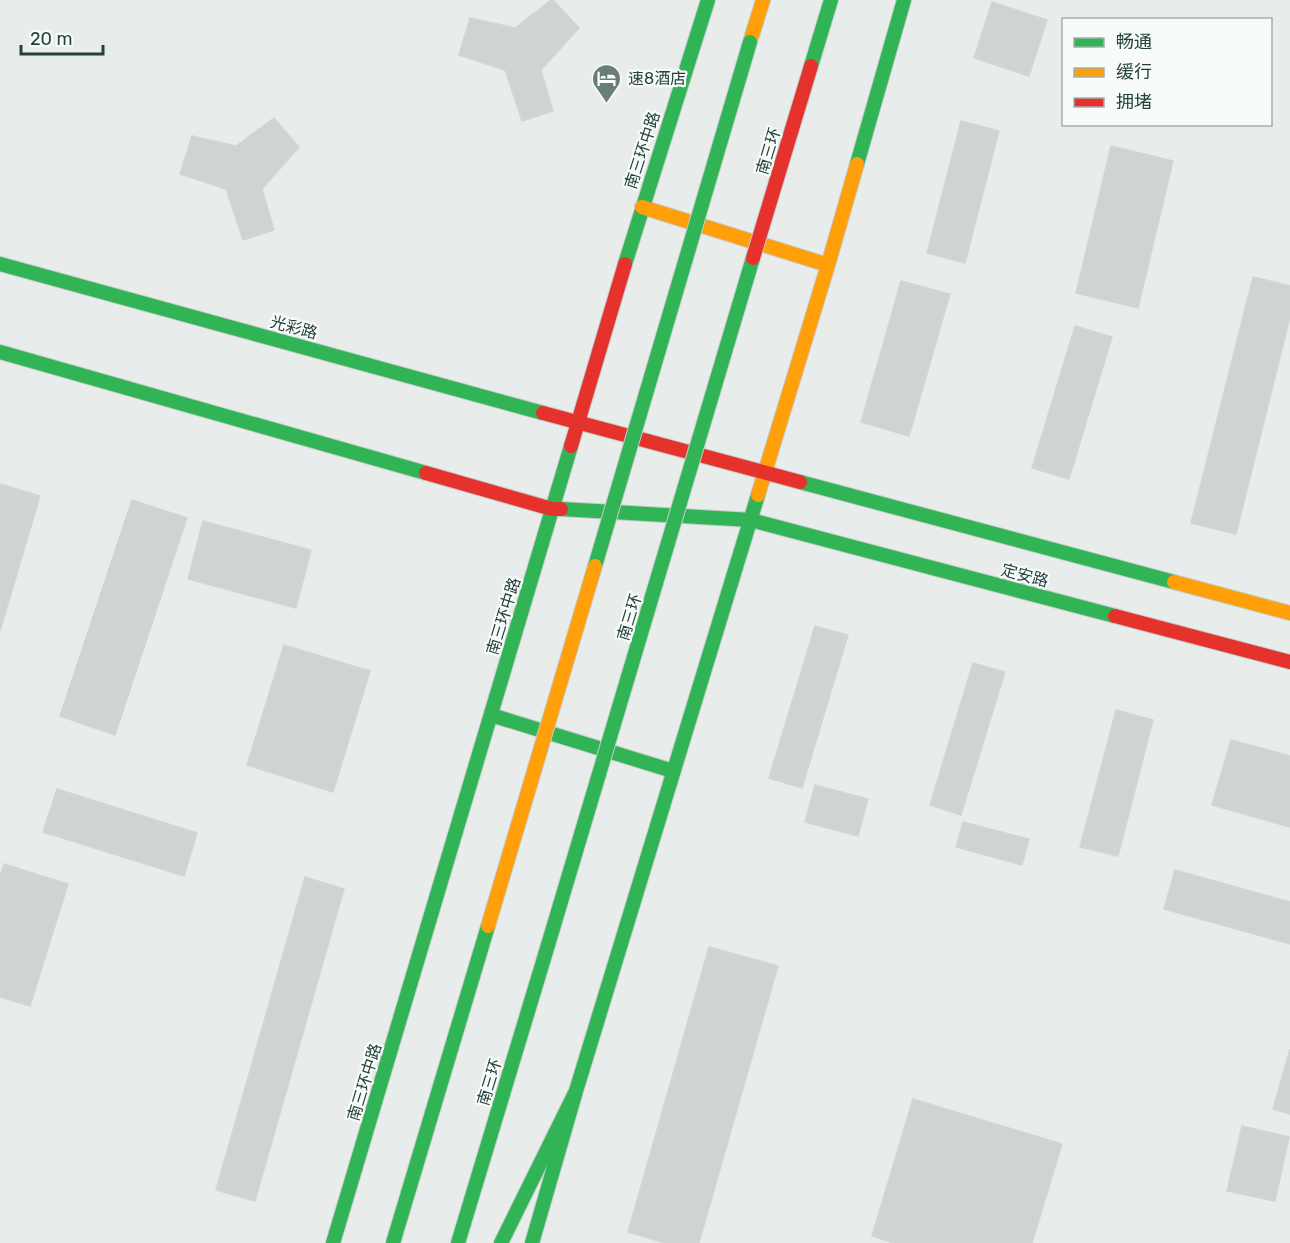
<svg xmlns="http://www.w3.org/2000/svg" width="1290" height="1243" viewBox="0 0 1290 1243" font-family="Rubik,'Noto Sans SC',sans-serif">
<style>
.building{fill:#cfd4d2;stroke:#d1d6d4;stroke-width:1.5}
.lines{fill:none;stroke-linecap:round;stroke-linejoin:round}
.fast-casing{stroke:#c3cbc8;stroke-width:16}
.slow-casing{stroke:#c3cbc8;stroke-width:16}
.jam-casing{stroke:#c3cbc8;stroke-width:16}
.fast{stroke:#30b455;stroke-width:14}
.slow{stroke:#ff9f0a;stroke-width:14}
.jam{stroke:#e5322d;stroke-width:14}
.fast-bridge-casing{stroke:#c3ccc9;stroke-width:16;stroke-linecap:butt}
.slow-bridge-casing{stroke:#c3ccc9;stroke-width:16;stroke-linecap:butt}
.jam-bridge-casing{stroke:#c3ccc9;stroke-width:16;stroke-linecap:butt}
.fast-bridge{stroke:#30b455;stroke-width:14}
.slow-bridge{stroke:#ff9f0a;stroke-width:14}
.jam-bridge{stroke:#e5322d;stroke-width:14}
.labels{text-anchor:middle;stroke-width:4.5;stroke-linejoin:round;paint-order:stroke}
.poi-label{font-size:16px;fill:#24423a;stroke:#f7fbf9;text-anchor:start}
.street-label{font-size:16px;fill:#24423a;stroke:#f7fbf9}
</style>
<rect width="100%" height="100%" fill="#e8edeb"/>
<!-- building -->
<path class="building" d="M551,0h2l26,28 -38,42 12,41 -31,10 -17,-51 -46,-15 11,-37 45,10z
M992,2l55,18 -18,56 -55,-18z
M274,118l25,29 -37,42 12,41 -31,10 -17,-51 -46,-15 12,-38 44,10z
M961,121l38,10 -34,132 -38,-10z
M1111,146l62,15 -35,147 -62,-15z
M1253,277l37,9v31l-54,217 -45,-11z
M901,281l49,13 -41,142 -48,-14z
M1075,326l37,11 -43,142 -37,-11z
M0,484l40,12 -40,135z
M132,500l55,18 -72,217 -55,-19z
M203,521l108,29 -15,58 -108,-29z
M815,626l33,9 -46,153 -33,-10z
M284,645l86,26 -37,121 -86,-27z
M973,663l32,9 -44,143 -31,-10z
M1116,710l37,10 -35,136 -38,-9z
M1231,740l59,16v71l-78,-22z
M815,785l53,14 -10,37 -53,-14z
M57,789l140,44 -13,43 -141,-44z
M963,822l66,17 -7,26 -66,-18z
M4,864l64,20 -38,122 -30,-9v-121z
M1175,870l115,32v42l-126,-35z
M305,877l39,12 -89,312 -39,-11z
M709,947l69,19 -79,277h-34l-37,-11z
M1290,1049v65l-17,-5z
M913,1099l149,45 -30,99h-138l-22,-7z
M1242,1126l47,11 -14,64 -48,-10z"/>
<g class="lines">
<defs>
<path id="fast" d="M811,66l20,-66
M857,164l47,-164
M0,264l543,149
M625,264l83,-264
M0,352l426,121
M800,482l374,100
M561,509l190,11 364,96
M491,715l182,56
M333,1243l238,-797
M393,1243l95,-317
M458,1243l90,-298
M501,1243l75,-152
M532,1243l44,-152 182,-596"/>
<path id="slow" d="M750,42l13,-42
M642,207l186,58
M758,495l70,-230 29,-101
M1174,582l116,31"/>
<path id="jam" d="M543,413l257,69
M571,446l54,-182
M426,473l126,36h9
M1115,616l175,46"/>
</defs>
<!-- fast casing -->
<use href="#fast" class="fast-casing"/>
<!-- slow casing -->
<use href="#slow" class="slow-casing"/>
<!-- jam casing -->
<use href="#jam" class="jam-casing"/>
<!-- fast -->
<use href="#fast" class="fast"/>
<!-- slow -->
<use href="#slow" class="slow"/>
<!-- jam -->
<use href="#jam" class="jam"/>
<defs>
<path id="fast-bridge" d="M595,566l155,-524
M548,945l205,-687"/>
<path id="slow-bridge" d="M488,926l107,-360"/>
<path id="jam-bridge" d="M753,258l58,-192"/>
</defs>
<!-- fast-bridge casing -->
<use href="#fast-bridge" class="fast-bridge-casing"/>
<!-- slow-bridge casing -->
<use href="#slow-bridge" class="slow-bridge-casing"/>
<!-- jam-bridge casing -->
<use href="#jam-bridge" class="jam-bridge-casing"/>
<!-- fast-bridge -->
<use href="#fast-bridge" class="fast-bridge"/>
<!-- slow-bridge -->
<use href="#slow-bridge" class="slow-bridge"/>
<!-- jam-bridge -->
<use href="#jam-bridge" class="jam-bridge"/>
</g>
<!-- icons -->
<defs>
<symbol id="hotel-pin" viewBox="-11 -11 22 30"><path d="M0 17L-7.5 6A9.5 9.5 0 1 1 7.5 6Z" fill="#697e78" stroke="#f7fbf9"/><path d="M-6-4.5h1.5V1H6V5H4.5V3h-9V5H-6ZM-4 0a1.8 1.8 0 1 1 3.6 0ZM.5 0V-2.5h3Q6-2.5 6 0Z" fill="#fff"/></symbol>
</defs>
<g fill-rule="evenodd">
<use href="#hotel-pin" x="590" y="62" width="33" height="45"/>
</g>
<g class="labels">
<!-- poi labels -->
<g class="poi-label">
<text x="628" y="84">速8酒店</text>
</g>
<!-- street labels -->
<g class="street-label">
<text transform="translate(642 150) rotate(-72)" y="6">南三环中路</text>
<text transform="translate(768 151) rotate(-73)" y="6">南三环</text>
<text transform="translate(294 327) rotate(15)" y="6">光彩路</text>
<text transform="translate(1025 575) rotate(15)" y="6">定安路</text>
<text transform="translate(503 616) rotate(-73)" y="6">南三环中路</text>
<text transform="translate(629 617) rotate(-73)" y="6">南三环</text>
<text transform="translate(364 1082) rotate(-73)" y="6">南三环中路</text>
<text transform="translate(489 1082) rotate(-73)" y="6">南三环</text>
</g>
</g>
<!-- legend -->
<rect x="1062" y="18" width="210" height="108" fill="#f7fbf9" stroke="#a3b1ad" stroke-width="1.5"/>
<rect x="1074" y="38" width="30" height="9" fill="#30b455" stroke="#a3b1ad" stroke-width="1.5"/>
<text x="1116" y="48" font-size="18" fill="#24423a">畅通</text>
<rect x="1074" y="68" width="30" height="9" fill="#ff9f0a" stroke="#a3b1ad" stroke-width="1.5"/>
<text x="1116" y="78" font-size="18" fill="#24423a">缓行</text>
<rect x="1074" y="98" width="30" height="9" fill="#e5322d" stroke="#a3b1ad" stroke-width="1.5"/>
<text x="1116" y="108" font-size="18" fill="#24423a">拥堵</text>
<!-- scale -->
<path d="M21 45v9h82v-9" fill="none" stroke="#24423a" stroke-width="3"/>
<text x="30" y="45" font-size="18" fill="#24423a" stroke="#f7fbf9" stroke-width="4.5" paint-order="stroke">20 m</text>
</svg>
